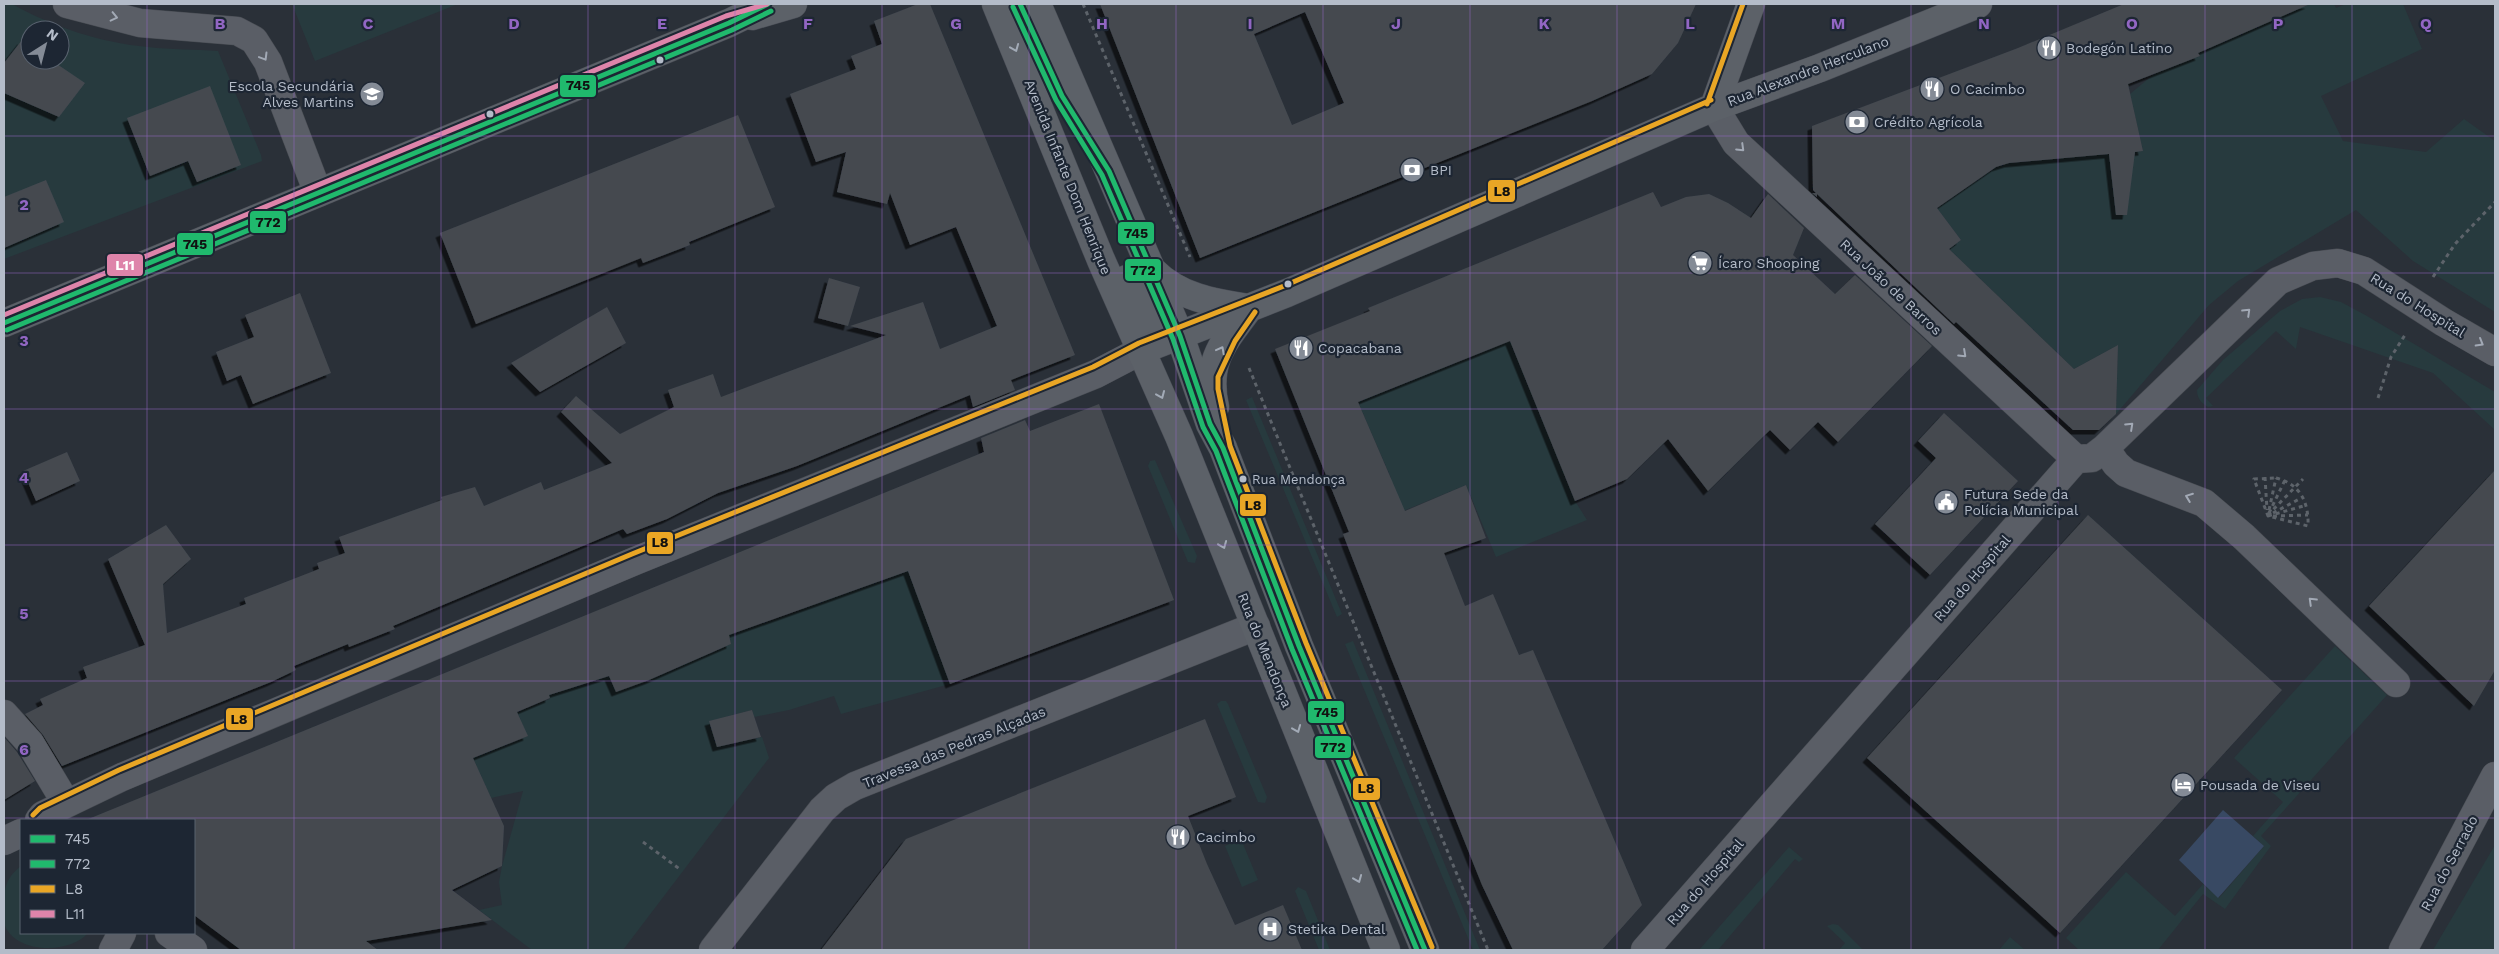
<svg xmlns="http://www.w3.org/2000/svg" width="2499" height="954" viewBox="0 0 2499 954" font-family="'Work Sans',sans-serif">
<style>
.green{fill:#273a3e;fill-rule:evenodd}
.water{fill:#384963}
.building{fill:#444950;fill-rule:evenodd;filter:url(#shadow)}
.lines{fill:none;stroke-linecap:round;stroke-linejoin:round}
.minor-casing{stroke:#484c53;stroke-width:29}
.major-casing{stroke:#484c55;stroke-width:29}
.path{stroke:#5d636a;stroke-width:3;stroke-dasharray:4 4;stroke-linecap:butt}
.minor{stroke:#5a5e66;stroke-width:28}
.major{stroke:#5c6168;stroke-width:28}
.bus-1-casing{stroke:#1d2633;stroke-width:9}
.bus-2-casing{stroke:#1d2633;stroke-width:9}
.bus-3-casing{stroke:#1d2633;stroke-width:9}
.bus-4-casing{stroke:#1d2633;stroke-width:9}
.bus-1{stroke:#20b96d;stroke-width:5}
.bus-2{stroke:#20b96d;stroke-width:5}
.bus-3{stroke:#e9a625;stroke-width:5}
.bus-4{stroke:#de84aa;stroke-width:5}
.oneway{stroke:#a2a9b5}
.oneway2{stroke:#a2aab6}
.grid{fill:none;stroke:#9266c3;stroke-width:1;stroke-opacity:0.55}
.bus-dot{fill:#b4bcc9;stroke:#1d2633;stroke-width:2}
.labels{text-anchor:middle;stroke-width:4.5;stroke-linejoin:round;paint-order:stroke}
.bus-label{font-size:13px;fill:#b4bcc9;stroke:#1d2633;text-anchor:start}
.poi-label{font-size:14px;fill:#b4bcc9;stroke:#1d2633;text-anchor:start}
.street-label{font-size:14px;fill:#b4bcc9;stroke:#1d2633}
.grid-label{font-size:16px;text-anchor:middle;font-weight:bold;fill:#9266c3;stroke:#1d2633;stroke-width:4.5;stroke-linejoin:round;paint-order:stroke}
.line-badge{stroke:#1d2633;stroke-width:2}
.badge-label{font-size:14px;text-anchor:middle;font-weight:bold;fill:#fff}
.pale-badge-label{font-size:14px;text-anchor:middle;font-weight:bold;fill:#111}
</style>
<defs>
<filter id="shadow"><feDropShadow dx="-4.5" dy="4.5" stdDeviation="0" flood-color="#0009"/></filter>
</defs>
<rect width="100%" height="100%" fill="#2a3038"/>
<!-- green -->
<path class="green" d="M4,4h8c41,23 90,39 136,43 23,3 47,2 70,4l43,104 1,6 -258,98zM30,30h30v30h-30z
M292,4h166l-143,57z
M2309,4h25l2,4 10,-4h57l19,45 -101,47 22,45 83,11 38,-33 31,22v171l-82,-51 -57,-51 -118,71 -29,24 -93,109 2,-69 -44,24 -125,-120 12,-9 -24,-32 58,-40 14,-5 134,-12 -13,-57 24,-20 46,-18 -2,-3z
M2320,297l21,5 26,14 128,76v38l-62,-57 -133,-46 -4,22 -20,-18 -70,67 7,8 -5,1c-7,-4 -11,-9 -11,-17l26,-30 57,-49 22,-12z
M1510,341l65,160 12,19 -91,37 -30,-72 -82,34 7,-41 -33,-76z
M1252,397l90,217 -5,3 -91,-217z
M1155,460l42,96 -2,7 -7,-1 -40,-96 2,-5z
M912,565l38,119 -109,30 -7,-18 -45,14 -35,7 -2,-7 -42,11 7,26 45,-10 7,21 -146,192h-91l-53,-40 23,-5 -3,-23 3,-16 21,-75 -32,7 -18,-40 54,-22 -10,-24 33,-13 -3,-8 32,-5 30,-10 7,16 33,-12 82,-36 -2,-9 73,-25 -1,-5 36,-13 2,4 36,-13z
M1353,641l127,309h-7l-128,-306z
M2335,646l52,49 -126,141 10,10 -46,63 -22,-15 -45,56h-79l-13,-12 60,-66 49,44 28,-32 16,14 45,-52 -11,-10 30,-34 -49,-44z
M1221,701h5l2,3 39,93 -2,6 -7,-1 -41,-98z
M1241,839l17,41 -16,7 -17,-41z
M2495,845v105h-62z
M1789,847l14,12 -4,3 -4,-3 -77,91h-19z
M21,866v67h67c-18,21 -71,21 -83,-7 -3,-7 -1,-16 -1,-24 0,-16 4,-26 17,-36z
M1298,887l8,4 24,59h-11l-24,-59z
M1833,924l5,1 25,25h-24l6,-7 -18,-17z
M2010,937l15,13h-26z"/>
<!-- water -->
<path class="water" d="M2223,810l41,36 -46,52 -39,-38z"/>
<!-- building -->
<path class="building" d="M918,4h12l145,351 -64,25 4,10 -42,17 -3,-12 -173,71 -79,27 -51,26 -40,15 -4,-5 -230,97 2,3 -46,18 -1,-3 -54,22 2,4 -25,12 -209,84 -19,-31 -18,-21 18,-9 -3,-6 47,-21 -4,-11 62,-22 -37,-86 58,-34 25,34 -28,25 4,49 79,-29 -2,-6 75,-29 -2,-6 28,-10 -6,-16 103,-37 -1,-3 34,-10 9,19 57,-24 3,8 68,-27 -51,-51 15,-16 44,38 54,-27 -6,-17 45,-16 8,23 165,-62 -36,-9 73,-24 17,47 57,-23 -41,-99 -46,18 -20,-52 -3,11 -50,-12 9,-40 -30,10 -26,-68 66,-25 -5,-13 31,-12 -8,-23z
M1100,4h596l-18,39 -26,31 -60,27 -392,157zM1305,12l39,91 -52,22 -38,-91z
M2124,4h186l-112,49 2,3 -72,28 15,67 -8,1 -8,63h-11l-7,-61 -100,9 -13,4 -59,41 24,32 -12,9 125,120 44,-24 -2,69 -17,16h-26l-117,-108 -2,2 -137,-130v3l-5,-4h4l-3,-3 -1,-64 206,-78z
M22,40l8,6v14h21l34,23 -26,34 -55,-24v-30z
M210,86l31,79 -44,17 -9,-21 -38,15 -23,-58z
M738,115l37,92 -86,35 1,3 -47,18 -2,-5 -165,66 -36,-91z
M46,180l18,42 -60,26v-51z
M1653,192l8,15 25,-10 23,-3 19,9 23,15 17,-24 36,34 -11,27 42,39 20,-19 77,71 -94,96 -20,-20 -28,28 -20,-20 -62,61 -40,-52 -41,40 -52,22 -65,-160 -152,61 47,109 61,-26 20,53 -42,15 21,53 28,-12 26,61 14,-5 109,255 -40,45h-89l-31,-65 -91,-227 -48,-124 6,-2 -74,-183 95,-38 -2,-3z
M829,278l31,9 -12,39 -30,-8z
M300,293l31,80 -78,31 -12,-29 -14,6 -11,-29 38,-15 -9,-22z
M607,307l19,36 -86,49 -29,-29z
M1099,404l75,196 -224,84 -42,-113 -179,64 2,9 -82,36 -33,12 -7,-16 -60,19 1,3 -33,14 11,24 -55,22 31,68 -2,40 -50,24 40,30 -126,21 12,9h-137l-47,-35v-95h-108l898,-368 -3,-14 44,-18 5,11z
M1944,413l74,68 -88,94 -55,-51 61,-66 -18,-17z
M67,452l13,29 -44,20 -13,-30z
M2495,470v200l-21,36 -105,-100z
M2088,515l194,175 -222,243 -193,-175z
M752,710l9,27 -44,10 -8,-26z
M1205,719l31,78 -48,19 19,48 28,61 48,-20 19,45h-481l85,-111z
M4,737l13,15 18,29 -31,19z"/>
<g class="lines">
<defs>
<path id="minor" d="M67,4l73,19 97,8 17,9 14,22 50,131
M1714,107l22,36 340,316
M2105,448l11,16 10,9 78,30 40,34 152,146
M4,714l26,29 36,60
M39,820l4,-5 79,-38 513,-216 461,-187 46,-24
M4,841l17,-8
M169,933l24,17
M113,950l9,-17
M713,950l109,-140 14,-13 19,-11 401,-160
M1645,950l431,-491 16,-1 13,-10 173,-167 35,-15 25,-3 26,8 79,51 52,30
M2403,950l92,-174"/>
<path id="major" d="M996,4l105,256 78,176 207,514
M1037,4l143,332 30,88 13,24 76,198 126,304
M752,16l41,-12
M1714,107l37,-103
M1153,271c25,26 61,32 96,37
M1127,279c11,27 27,44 53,57
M4,323l725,-300 39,-19
M1142,350l145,-57 427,-186 106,-39 158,-64
M1215,407c-10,-45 8,-64 34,-99"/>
</defs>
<!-- minor casing -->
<use href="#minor" class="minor-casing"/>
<!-- major casing -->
<use href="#major" class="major-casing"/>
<!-- path -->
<path class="path" d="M1083,4l107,253
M2433,277l22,-33 40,-42
M1249,368l239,582
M2378,398l13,-41 14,-22
M2265,477l2,33
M2276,478c24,6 33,24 32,48l-40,-10 -14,-37z
M2269,510l7,-32
M2269,513l16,-33
M2273,513l30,-16
M2268,515l35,-36
M2268,516l39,-11
M2273,516l35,-1
M643,842l38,28"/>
<!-- minor -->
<use href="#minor" class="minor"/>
<!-- major -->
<use href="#major" class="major"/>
<defs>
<path id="bus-1" d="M1020,4l42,92 47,75 71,165 30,88 13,24 76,198 126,304
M4,323l725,-300 39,-19"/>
<path id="bus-2" d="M1013,7l43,93 46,75 71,164 30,88 13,24 76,198 125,301
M7,330l725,-300 39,-19"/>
<path id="bus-3" d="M1707,104l36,-100
M1255,312l-20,29 -17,36v12l12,57 76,197 126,304
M33,815l7,-7 79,-38 513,-216 461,-187 46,-24 145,-57 427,-186"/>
<path id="bus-4" d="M4,315l722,-299 41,-12"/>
</defs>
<!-- bus-1 casing -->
<use href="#bus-1" class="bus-1-casing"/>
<!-- bus-2 casing -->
<use href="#bus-2" class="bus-2-casing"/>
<!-- bus-3 casing -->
<use href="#bus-3" class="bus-3-casing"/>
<!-- bus-4 casing -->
<use href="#bus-4" class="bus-4-casing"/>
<!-- bus-1 -->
<use href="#bus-1" class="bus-1"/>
<!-- bus-2 -->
<use href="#bus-2" class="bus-2"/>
<!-- bus-3 -->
<use href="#bus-3" class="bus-3"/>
<!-- bus-4 -->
<use href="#bus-4" class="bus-4"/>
</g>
<!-- one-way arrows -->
<defs><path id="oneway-chevron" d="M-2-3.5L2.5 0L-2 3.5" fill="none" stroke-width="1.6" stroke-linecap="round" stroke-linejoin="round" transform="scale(1.25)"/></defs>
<g class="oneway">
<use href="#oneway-chevron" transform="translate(114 17) rotate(13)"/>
<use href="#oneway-chevron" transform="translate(264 57) rotate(59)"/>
<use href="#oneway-chevron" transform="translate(1741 148) rotate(44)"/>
<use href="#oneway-chevron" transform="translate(2247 312) rotate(-44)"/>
<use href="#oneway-chevron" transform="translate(2480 343) rotate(30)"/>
<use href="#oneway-chevron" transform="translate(1963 354) rotate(43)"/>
<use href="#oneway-chevron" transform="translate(2130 426) rotate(-43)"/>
<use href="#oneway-chevron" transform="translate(2189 497) rotate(-159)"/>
<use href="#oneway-chevron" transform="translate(2312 601) rotate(-136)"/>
</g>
<g class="oneway2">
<use href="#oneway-chevron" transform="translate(1015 48) rotate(68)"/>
<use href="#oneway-chevron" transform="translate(1221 350) rotate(-62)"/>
<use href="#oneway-chevron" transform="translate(1161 395) rotate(67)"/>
<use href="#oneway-chevron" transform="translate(1223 545) rotate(68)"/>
<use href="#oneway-chevron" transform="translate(1297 729) rotate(68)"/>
<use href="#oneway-chevron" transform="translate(1358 879) rotate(68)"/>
</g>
<!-- grid -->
<path class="grid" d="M147,4v816M294,4v946M441,4v946M588,4v946M735,4v946M882,4v946M1029,4v946M1176,4v946M1323,4v946M1470,4v946M1617,4v946M1764,4v946M1911,4v946M2058,4v946M2205,4v946M2352,4v946M4,136h2491M4,273h2491M4,409h2491M4,545h2491M4,681h2491M4,818h2491M147,933v17"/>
<!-- icons -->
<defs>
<symbol id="restaurant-disc" viewBox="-11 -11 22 22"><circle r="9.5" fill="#848b96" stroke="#1d2633"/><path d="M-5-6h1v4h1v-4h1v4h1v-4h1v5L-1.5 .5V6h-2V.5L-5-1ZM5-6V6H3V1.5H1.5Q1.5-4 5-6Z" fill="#fff"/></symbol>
<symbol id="school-disc" viewBox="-11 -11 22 22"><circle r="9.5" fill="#848b96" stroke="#1d2633"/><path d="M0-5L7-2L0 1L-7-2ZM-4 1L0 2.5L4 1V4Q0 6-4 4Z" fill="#fff"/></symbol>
<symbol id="bank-disc" viewBox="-11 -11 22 22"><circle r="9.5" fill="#848b96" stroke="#1d2633"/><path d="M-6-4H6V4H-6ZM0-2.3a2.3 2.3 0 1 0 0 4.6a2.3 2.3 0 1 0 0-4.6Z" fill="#fff"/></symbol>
<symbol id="supermarket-disc" viewBox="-11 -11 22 22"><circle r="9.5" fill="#848b96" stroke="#1d2633"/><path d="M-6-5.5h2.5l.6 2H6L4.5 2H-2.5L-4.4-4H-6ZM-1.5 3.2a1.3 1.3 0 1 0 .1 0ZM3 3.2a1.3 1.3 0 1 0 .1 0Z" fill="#fff"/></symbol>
<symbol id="civic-disc" viewBox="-11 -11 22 22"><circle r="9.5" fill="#848b96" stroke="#1d2633"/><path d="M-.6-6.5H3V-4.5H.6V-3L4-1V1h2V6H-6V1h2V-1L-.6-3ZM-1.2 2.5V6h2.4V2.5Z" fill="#fff"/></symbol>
<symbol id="hotel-disc" viewBox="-11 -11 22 22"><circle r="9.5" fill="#848b96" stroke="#1d2633"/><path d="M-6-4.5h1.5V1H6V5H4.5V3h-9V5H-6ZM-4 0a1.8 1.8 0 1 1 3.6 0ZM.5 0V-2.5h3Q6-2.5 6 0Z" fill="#fff"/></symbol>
<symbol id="hospital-disc" viewBox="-11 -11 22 22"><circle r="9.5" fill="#848b96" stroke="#1d2633"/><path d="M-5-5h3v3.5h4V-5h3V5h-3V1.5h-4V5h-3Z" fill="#fff"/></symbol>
</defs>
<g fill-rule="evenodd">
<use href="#restaurant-disc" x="2035" y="34" width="28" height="28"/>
<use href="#restaurant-disc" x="1918" y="75" width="28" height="28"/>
<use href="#school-disc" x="358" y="80" width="28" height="28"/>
<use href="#bank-disc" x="1843" y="108" width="28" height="28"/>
<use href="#bank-disc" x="1398" y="156" width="28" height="28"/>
<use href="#supermarket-disc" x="1686" y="249" width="28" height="28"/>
<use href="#restaurant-disc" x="1287" y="334" width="28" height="28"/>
<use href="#civic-disc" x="1932" y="488" width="28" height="28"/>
<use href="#hotel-disc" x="2169" y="771" width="28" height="28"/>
<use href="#restaurant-disc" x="1164" y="823" width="28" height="28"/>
<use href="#hospital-disc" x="1256" y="915" width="28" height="28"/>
</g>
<!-- markers -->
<g class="bus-dot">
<circle cx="660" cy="60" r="4.5"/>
<circle cx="490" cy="114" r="4.5"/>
<circle cx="1288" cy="284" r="4.5"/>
<circle cx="1243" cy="479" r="4.5"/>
</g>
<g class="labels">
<!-- bus labels -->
<g class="bus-label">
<text x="1252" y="484">Rua Mendonça</text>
</g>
<!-- poi labels -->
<g class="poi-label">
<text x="2066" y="53">Bodegón Latino</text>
<text x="354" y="91" text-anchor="end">Escola Secundária<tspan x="354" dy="16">Alves Martins</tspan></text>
<text x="1950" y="94">O Cacimbo</text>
<text x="1874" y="127">Crédito Agrícola</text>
<text x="1430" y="175">BPI</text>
<text x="1718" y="268">Ícaro Shooping</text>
<text x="1318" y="353">Copacabana</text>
<text x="1964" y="499">Futura Sede da<tspan x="1964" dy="16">Polícia Municipal</tspan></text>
<text x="2200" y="790">Pousada de Viseu</text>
<text x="1196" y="842">Cacimbo</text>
<text x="1288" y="934">Stetika Dental</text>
</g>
<!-- street labels -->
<g class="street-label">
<text transform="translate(1808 71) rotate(-21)" y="5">Rua Alexandre Herculano</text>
<text transform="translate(1068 177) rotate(68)" y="5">Avenida Infante Dom Henrique</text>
<text transform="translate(1891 287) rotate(43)" y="5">Rua João de Barros</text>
<text transform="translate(2418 305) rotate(32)" y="5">Rua do Hospital</text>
<text transform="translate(1972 578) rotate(-49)" y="5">Rua do Hospital</text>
<text transform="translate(1265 650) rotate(68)" y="5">Rua do Mendonça</text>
<text transform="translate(954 747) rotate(-22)" y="5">Travessa das Pedras Alçadas</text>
<text transform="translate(2449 863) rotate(-62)" y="5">Rua do Serrado</text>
<text transform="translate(1705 882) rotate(-49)" y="5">Rua do Hospital</text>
</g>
</g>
<g class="grid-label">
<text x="220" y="29">B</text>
<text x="368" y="29">C</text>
<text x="514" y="29">D</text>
<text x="662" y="29">E</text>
<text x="808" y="29">F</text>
<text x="956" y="29">G</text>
<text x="1102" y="29">H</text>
<text x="1250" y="29">I</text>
<text x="1396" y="29">J</text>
<text x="1544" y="29">K</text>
<text x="1690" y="29">L</text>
<text x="1838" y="29">M</text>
<text x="1984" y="29">N</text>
<text x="2132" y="29">O</text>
<text x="2278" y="29">P</text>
<text x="2426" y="29">Q</text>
<text x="24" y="210">2</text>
<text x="24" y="346">3</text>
<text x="24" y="483">4</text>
<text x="24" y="619">5</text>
<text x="24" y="755">6</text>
</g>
<g class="line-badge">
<rect x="559" y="74" width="38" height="24" rx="5" fill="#20b96d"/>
<rect x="1487" y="179" width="29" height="24" rx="5" fill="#e9a625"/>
<rect x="249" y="210" width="38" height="24" rx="5" fill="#20b96d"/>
<rect x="1117" y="221" width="38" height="24" rx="5" fill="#20b96d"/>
<rect x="176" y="232" width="38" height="24" rx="5" fill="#20b96d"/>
<rect x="106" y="253" width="38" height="24" rx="5" fill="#de84aa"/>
<rect x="1124" y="258" width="38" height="24" rx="5" fill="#20b96d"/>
<rect x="1239" y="493" width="28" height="24" rx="5" fill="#e9a625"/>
<rect x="646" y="531" width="28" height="24" rx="5" fill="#e9a625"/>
<rect x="1307" y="700" width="38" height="24" rx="5" fill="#20b96d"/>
<rect x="225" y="707" width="29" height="24" rx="5" fill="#e9a625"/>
<rect x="1314" y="735" width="38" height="24" rx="5" fill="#20b96d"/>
<rect x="1352" y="777" width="29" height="24" rx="5" fill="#e9a625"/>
</g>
<g class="badge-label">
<text x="125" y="270">L11</text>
</g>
<g class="pale-badge-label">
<text x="578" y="90">745</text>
<text x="1502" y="196">L8</text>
<text x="268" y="227">772</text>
<text x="1136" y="238">745</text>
<text x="195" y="249">745</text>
<text x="1143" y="275">772</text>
<text x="1253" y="510">L8</text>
<text x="660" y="547">L8</text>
<text x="1326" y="717">745</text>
<text x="239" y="724">L8</text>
<text x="1333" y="752">772</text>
<text x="1366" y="793">L8</text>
</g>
<!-- border -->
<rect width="2499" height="954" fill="none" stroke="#b4bcc9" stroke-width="10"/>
<!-- legend -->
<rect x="20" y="819" width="175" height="115" fill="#1d2633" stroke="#59626f"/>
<rect x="30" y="835" width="25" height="8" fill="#20b96d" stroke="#59626f"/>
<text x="65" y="844" font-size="15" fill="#b4bcc9">745</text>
<rect x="30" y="860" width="25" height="8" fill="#20b96d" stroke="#59626f"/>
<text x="65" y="869" font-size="15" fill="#b4bcc9">772</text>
<rect x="30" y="885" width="25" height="8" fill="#e9a625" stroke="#59626f"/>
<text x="65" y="894" font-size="15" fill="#b4bcc9">L8</text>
<rect x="30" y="910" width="25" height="8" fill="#de84aa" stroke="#59626f"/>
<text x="65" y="919" font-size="15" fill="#b4bcc9">L11</text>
<!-- north arrow -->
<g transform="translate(45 45) rotate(36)"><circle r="24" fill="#1d2633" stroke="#59626f"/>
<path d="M0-4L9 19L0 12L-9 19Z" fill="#848b96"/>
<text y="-8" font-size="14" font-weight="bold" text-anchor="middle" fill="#b4bcc9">N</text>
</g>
</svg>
